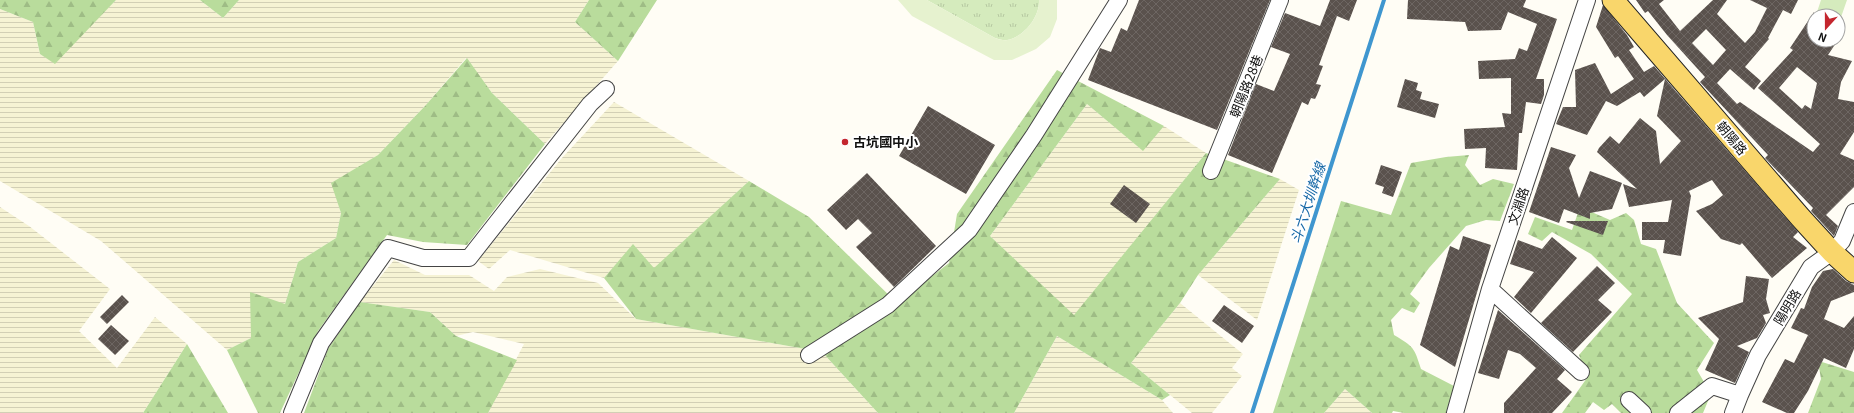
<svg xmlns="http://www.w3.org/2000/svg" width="1854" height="413" viewBox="0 0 1854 413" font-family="Georgia,'Noto Sans TC',serif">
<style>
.farmland{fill:url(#farmland-rules)}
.grass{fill:url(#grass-tufts)}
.forest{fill:url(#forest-firs)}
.garden{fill:#d5ebbd}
.pitch{fill:#e6f2cf}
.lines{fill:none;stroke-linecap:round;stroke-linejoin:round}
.stream{stroke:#3f96cf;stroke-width:4}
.building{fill:url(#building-cross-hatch);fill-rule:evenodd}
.minor-casing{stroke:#444;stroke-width:18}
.major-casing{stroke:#222;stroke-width:23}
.minor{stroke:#fff;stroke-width:16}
.major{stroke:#f9d66b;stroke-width:21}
.poi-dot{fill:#c4262e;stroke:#fff;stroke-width:1.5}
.labels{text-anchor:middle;stroke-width:4;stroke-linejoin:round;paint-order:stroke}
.street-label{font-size:13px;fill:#111;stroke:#fff}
.poi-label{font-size:13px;font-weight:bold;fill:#111;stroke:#fff;text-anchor:start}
.water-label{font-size:14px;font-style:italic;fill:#1768a6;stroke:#fff}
</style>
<defs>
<pattern id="farmland-rules" width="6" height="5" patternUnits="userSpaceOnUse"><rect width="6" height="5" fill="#f6f3d4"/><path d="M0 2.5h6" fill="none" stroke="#d2cfb5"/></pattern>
<pattern id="grass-tufts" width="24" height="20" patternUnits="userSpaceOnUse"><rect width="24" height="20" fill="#d5ebbd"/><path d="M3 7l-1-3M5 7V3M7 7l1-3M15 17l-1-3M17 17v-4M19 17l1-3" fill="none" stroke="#b6c8a1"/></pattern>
<pattern id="forest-firs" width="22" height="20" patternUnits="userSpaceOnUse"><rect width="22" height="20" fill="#b9dc9c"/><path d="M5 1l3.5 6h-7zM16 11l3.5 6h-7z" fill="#9ebc85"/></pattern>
<pattern id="building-cross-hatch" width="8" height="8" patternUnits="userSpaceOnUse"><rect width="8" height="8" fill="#5a524d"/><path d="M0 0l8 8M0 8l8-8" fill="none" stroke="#6d6662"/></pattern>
</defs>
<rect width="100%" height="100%" fill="#fffdf5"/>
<!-- farmland -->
<path class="farmland" d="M116,0h84l23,18 16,-18h350l-14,22 43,39 -73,83 -53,-51 -26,-35 -41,48 -47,49 -46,28 9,30 -5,25 -38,24 -13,42 -34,34 -24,12 -126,-109 -101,-60v-172l33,13 7,32 15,9z
M614,102l135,79 -95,88 -21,-24 -29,33 -94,-28 -21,19 -11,-8 83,-102z
M1087,104l55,46 22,-24 42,27 -132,163 -84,-80z
M1280,179l19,11 -42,130 -59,-45z
M0,207l29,19 81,63 -31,42 38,37 38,-51 32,27 -44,69h-143z
M394,260l31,15h44l25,16 13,-14 33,-8 58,14 38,36 186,33 56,61h-390l36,-69 -51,-12 -17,4 -26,-24 -70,-10z
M1180,303l63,51 -11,14 10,8 -30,37h-20l-61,-50z
M1057,336l105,64 11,13h-159z
M1345,389l27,24h-48z"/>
<!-- grass -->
<path class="grass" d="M927,0h112c1,17 -15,37 -32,40 -3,1 -8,-1 -12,-2z"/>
<!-- forest -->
<path class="forest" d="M0,0h116l-61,64 -15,-10 -7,-32 -33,-13z
M200,0h39l-16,18z
M589,0h68l-39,61 -43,-39z
M467,58l25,35 53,51 -78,101 -44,-3 -36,-7 -69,96 -38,82h-22l-31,-63 24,-12 -1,-46 35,12 13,-42 38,-24 5,-25 -10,-30 47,-28 47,-49z
M1057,70l107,56 -21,25 -56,-47 -97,132 84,79 132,-162 74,26 -82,96 -18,28 -49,60 39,32 -8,5 -105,-64 -43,77h-136l-56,-61 -186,-33 -32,-41 29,-34 21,24 95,-87 60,36 88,86 52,-40 8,-49z
M1469,155l-4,10 15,20 13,-6 21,5 -14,37 -14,-1 -20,6 -37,42 -19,26 10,9 -6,10 -12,-5 -11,12 3,15c20,12 20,12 27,34l33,17 -8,27h-42l-11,-2 -1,2h-20l-27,-24 -21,24h-51l68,-212 50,14 20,-52 35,-6z
M1580,207l30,13 16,-7 8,7 7,24 15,5 21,54 37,40 -17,27 14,24 -8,19h-82l-9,-9 -8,6 -11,-8 -8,11h-23l25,-35 -8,-23 53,-61 -41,-40 -39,-22 -10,9 -14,-7 7,-17 37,13z
M360,302l70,10 26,24 61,24 -29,53h-184l24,-64z
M187,344l41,69h-85z
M1822,362l32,10v41h-46l13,-34 -2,-12z"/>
<!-- garden -->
<path class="garden" d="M1821,0h26l-7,20 -2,-4h-9l-12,-4z"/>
<!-- pitch -->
<path class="pitch" d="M898,0h29l68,38c3,1 9,3 12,2 17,-3 33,-23 32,-40h18v19l-7,18 -14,12 -24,11h-18l-34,-18 -48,-26z"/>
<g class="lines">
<!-- stream -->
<path class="stream" d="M1252,413l132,-413"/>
</g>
<!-- building -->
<path class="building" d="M1139,0h131l-53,130 -129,-50 12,-32 11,4 10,-24 6,3z
M1330,0h27l-8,21 -12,-5 -18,49 4,1 -7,18 5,1 -4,10 -2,4 -4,-1 -3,7 -6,-3 -30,71 -44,-18 28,-71 18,7 16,-37 -19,-7 14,-34 35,13z
M1408,0h118l-3,7 34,12 -21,60h8v16l-3,9 -15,-2 -4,31h-3l-2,37 -32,-2 1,-20 -21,1 -1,-20 41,-2 -3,-14 9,1v-36l-32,1 -1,-18 37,-2 4,-11 8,3 10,-27 -29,-12 -7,18 -33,1 -3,-9 -58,-3z
M1636,0h28l-5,4 21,27 33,-31h14l-10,14 28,29 10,-11 12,-24 -17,-8h48l-7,14 -8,-4 -15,28 1,1 -24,28 16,14 -7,9 -24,-21 -13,14 20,21 3,-2 73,50 7,-8 -62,-56 35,-38 -3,-2 24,-36v28h24l-10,15 24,6 -11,21 -3,17 16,3v30l-14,22 14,6v27l-28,28 12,11 -4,10 -23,-25 2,-3 -48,-50 3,-3 -68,-73 5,-5 -38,-42 -19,-24 -3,2zM1706,29l20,21 -13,15 -21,-22zM1797,67l20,16 -6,26 -6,-4 -3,4 -23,-21z
M1603,5l24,30 7,12 -5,3 15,22 10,-6 144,166 -5,5 14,11 -35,30 -30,-35 -2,2 -19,-6 -25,-28 16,-7 11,-9 -11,-15 -23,11 2,5 -10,60 -18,-3 2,-13h-23v-18h26l4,-22 -43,7 -6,-23 14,5 -40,-37 2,-4 11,-12 9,8 21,-26 16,13 4,33 21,-23 -24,-25 8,-37 -21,18 -4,-5 -23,14 -11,-5 -19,34 -31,-11 7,-17h13l-1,-37 20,-7 16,31 23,-15 -16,-23 -3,2 -19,-31z
M1405,79l13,4 -2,7 6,2 -2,7 19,5 -4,14 -38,-11z
M928,106l67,39 -29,49 -67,-38z
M1551,147l25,8 -7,13 10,30 11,-27 32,12 -10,26 -22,4v6l-26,-10 -5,14 -30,-11z
M1381,165l21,7 -9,25 -11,-4 2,-6 -9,-3z
M867,173l69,73 -42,41 -38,-40 16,-14 -14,-14 -12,11 -19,-20z
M1124,185l26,19 -14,19 -26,-19z
M1567,221h41l-5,14 -37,-13z
M1463,236l28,9 -36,122 -35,-22 30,-99 9,4z
M1552,237l25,21 -46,55 -17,-16 20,-25 -24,-8 8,-24 24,9z
M1597,266l18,17 -17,17 14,12 -39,40 -32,-29z
M1833,269l13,12 8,4v7l-23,9 -7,18 20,9 10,-12v33l-8,19 -22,-10 -16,33 -14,22h-7l-25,-11 23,-43 9,4 14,-28 -17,-7 10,-20 3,1 8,-22 11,-16z
M1746,276l23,3 -3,20 4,14 -7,2 3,8 -9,15 -20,8 12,6 -14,31 -30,-13 14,-31 -21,-21 45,-16z
M122,295l7,7 -22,22 -7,-7z
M1224,305l30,21 -12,17 -30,-22z
M1498,310l67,60 -8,9 15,13 -20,21h-48v-10l32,-35 -16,-14 -12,-4 -9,29 -21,-6z
M111,325l18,16 -14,14 -17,-16z"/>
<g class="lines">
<defs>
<path id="minor" d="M1211,171l69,-171
M1490,289l91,83
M809,355l79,-50 81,-75 65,-95 85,-135
M1629,400l14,13
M292,413l29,-70 67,-95 35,10h46l121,-154 16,-15
M1455,413l35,-124 97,-289
M1678,413l34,-27 28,9
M1733,413l7,-18 18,-40 53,-88 21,-15 10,-11 12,-29"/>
<path id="major" d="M1613,0l187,217 32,35 22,20"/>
</defs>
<!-- minor casing -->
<use href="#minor" class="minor-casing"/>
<!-- major casing -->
<use href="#major" class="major-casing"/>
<!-- minor -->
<use href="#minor" class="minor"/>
<!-- major -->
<use href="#major" class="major"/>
</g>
<!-- markers -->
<circle class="poi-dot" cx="845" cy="142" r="4"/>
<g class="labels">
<!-- street labels -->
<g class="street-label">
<text transform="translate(1246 86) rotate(-68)" y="5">朝陽路28巷</text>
<text transform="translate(1732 138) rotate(50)" y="5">朝陽路</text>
<text transform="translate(1518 206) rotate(-71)" y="5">文淵路</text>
<text transform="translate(1787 307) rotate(-59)" y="5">陽明路</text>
</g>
<!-- poi labels -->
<g class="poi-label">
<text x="853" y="147">古坑國中小</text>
</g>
<!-- water labels -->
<g class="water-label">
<text transform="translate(1308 203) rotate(-72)" y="5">斗六大圳幹線</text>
</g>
</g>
<!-- north arrow -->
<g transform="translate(1826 28) rotate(201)"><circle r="19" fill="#ffffff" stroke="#a0a0a0"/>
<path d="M0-3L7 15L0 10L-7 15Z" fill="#c4262e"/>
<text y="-6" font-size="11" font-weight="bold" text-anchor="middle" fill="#111111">N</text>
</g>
</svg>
